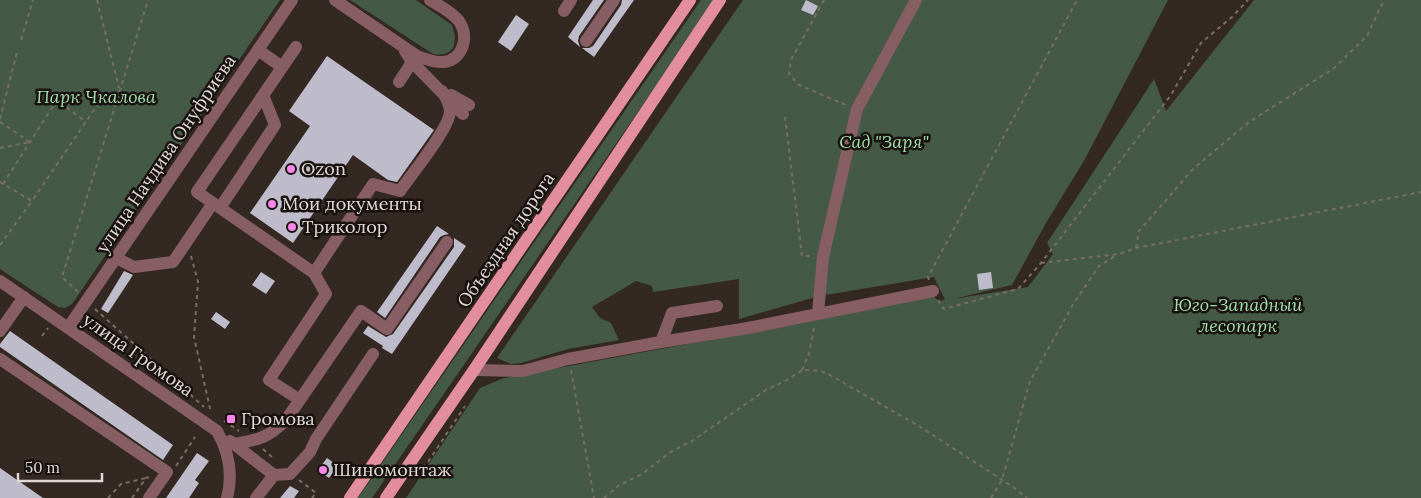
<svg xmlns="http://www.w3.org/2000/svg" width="1421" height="498" viewBox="0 0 1421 498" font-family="Lora,serif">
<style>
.green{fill:#445a47}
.building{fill:#bebcca}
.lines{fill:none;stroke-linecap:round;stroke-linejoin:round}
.path{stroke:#776d69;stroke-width:2;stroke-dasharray:4 4;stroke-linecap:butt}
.minor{stroke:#885e65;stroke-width:12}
.major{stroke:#e38e9f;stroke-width:12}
.poi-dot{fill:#fa87e7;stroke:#181210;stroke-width:2}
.labels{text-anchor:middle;stroke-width:5;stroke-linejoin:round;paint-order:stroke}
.park-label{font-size:18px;font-style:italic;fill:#a1deac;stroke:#181210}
.street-label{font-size:18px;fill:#e0d8d5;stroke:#181210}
.poi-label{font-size:18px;fill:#e0d8d5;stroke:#181210;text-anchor:start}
</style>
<rect width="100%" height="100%" fill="#342823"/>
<!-- green -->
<path class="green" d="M0,0h280l-208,304 -7,4 -7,-1 -58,-38z
M350,0h66l36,25 3,11 -1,10c-5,8 -12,10 -21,8z
M701,0h14l-343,498h-14z
M743,0h425l-83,159 -39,64 -34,62 -59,14 75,-12 25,-33 -6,-11 107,-164 12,32 88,-111h167v498h-1015l74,-110 24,-10 269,-50 155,-39 10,12 7,-1 -11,-23 -115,19 -80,23v-40l-86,13 -1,-6 -16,-5 -44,26 8,11 11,5 8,17 -51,9 -47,14 -10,1 -14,-6z"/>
<!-- building -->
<path class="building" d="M593,0h11l-25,36 -1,5 2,6 -12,-10z
M622,0h12l-40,57 -12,-9h7l4,-2 28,-41z
M806,0l12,6 -5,9 -12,-5z
M516,15l13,9 -18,27 -13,-9z
M327,56l107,74 -37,52 -9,-2 -35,-25 -60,88 -43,-30 60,-87 -21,-15z
M437,226l12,8 -5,1 -4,2 -55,81 -8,-6z
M454,238l12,8 -74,108 -10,-6 1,-2 -20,-13 5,-7 18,11 7,-3 61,-87z
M124,271l9,4 -25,38 -7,-4z
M261,272l14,9 -9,13 -14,-9z
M991,272l2,16 -14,2 -2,-16z
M216,312l14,10 -5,7 -14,-10z
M10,331l163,114 -10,15 -163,-113v-3z
M197,453l12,8 -14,19 4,3 -10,15h-23z
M327,458l11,8 -9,12 -11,-8z
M0,468l43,30h-43z
M290,486l9,5 -5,7h-14z"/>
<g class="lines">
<!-- path -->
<path class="path" d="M97,0l22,88
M824,0l-33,60 -2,14 10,11 47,20
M21,40l12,-40
M785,117l17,139h9
M0,119l17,-67
M0,122l30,20
M0,148l30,-6
M0,182l32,19 66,-97
M3,184l54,-84 29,22
M0,245l32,-44
M1136,248l3,-17 55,-63 55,-46 84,-53 34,-33 17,-36
M191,256l7,26 -4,55 17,76
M1041,263l78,-9 17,-6 285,-56
M929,280l-1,-3 149,-277
M78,292l-16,-15 86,-277
M938,300l6,9 74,-20 23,-26 130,-168 30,-52 31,-26 16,-17
M95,309l109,98
M42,336l6,-8
M571,370l23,128
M802,370l7,-16 5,-27
M224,421l15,10
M263,449l11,10
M176,466l19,-29
M422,467l6,-5 37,-56
M299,480l17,13 -4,5
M108,498l13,-14 25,-6
M132,498l14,-20 3,-1
M604,498l14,-12 24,-12 30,-23 20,-10 74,-51 21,-10 15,-10h5l14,1 9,4 92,53 91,59 14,11
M991,498l11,-18 28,-99 44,-78 25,-37 18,-11"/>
<!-- minor -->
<path class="minor" d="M335,0l82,56c9,3 18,7 27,6 20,-3 25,-26 15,-41 -7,-9 -19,-15 -29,-21
M564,11l7,-11
M586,41l28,-41
M258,50l24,17
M405,51l7,11 51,52
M399,82l13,-20
M451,95l18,10
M213,203l-16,-11 99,-145
M220,208l55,-83 -12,-30
M116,258l18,9 39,-5 40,-59 101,70 12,21 -57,86 31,20
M314,273l59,-89 27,7c11,-16 49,-62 50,-79 0,-8 -4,-14 -8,-21
M0,281l217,150c12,21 16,44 10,67
M818,313l5,-56 34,-148 59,-109
M68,328l224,-328
M0,331l24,-34
M661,342l87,-14 185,-37
M0,359l167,113 -18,26
M474,370l49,1 45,-12 93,-17 11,-29 45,-7
M230,441l44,34 -18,23
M234,444c24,-4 34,-6 52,-24l75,-109 26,18 60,-87
M274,475l16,-1 20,-22 6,-13 57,-85"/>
<!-- major -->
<path class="major" d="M350,498l340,-498
M386,498l88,-128 246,-370"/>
</g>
<!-- markers -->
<g class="poi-dot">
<circle cx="291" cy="169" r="5"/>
<circle cx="272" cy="204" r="5"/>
<circle cx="292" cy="227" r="5"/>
<rect x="226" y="414" width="10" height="10" rx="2.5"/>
<circle cx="323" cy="470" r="5"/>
</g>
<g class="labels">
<!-- park labels -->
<g class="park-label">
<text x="96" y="103">Парк Чкалова</text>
<text x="884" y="148">Сад "Заря"</text>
<text x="1238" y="311">Юго-Западный<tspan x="1238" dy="21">лесопарк</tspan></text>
</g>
<!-- street labels -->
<g class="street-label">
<text transform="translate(166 154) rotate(-56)" y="6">улица Начдива Онуфриева</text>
<text transform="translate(506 240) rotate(-56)" y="6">Объездная дорога</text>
<text transform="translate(138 355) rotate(35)" y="6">улица Громова</text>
</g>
<!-- poi labels -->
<g class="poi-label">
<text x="301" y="175">Ozon</text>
<text x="282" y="210">Мои документы</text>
<text x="302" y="233">Триколор</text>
<text x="241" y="425">Громова</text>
<text x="333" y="476">Шиномонтаж</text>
</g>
</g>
<!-- scale -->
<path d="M18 473v8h84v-8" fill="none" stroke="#e0d8d5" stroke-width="2.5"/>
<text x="25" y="473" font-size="15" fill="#e0d8d5" stroke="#181210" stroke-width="4" paint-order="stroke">50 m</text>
</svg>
